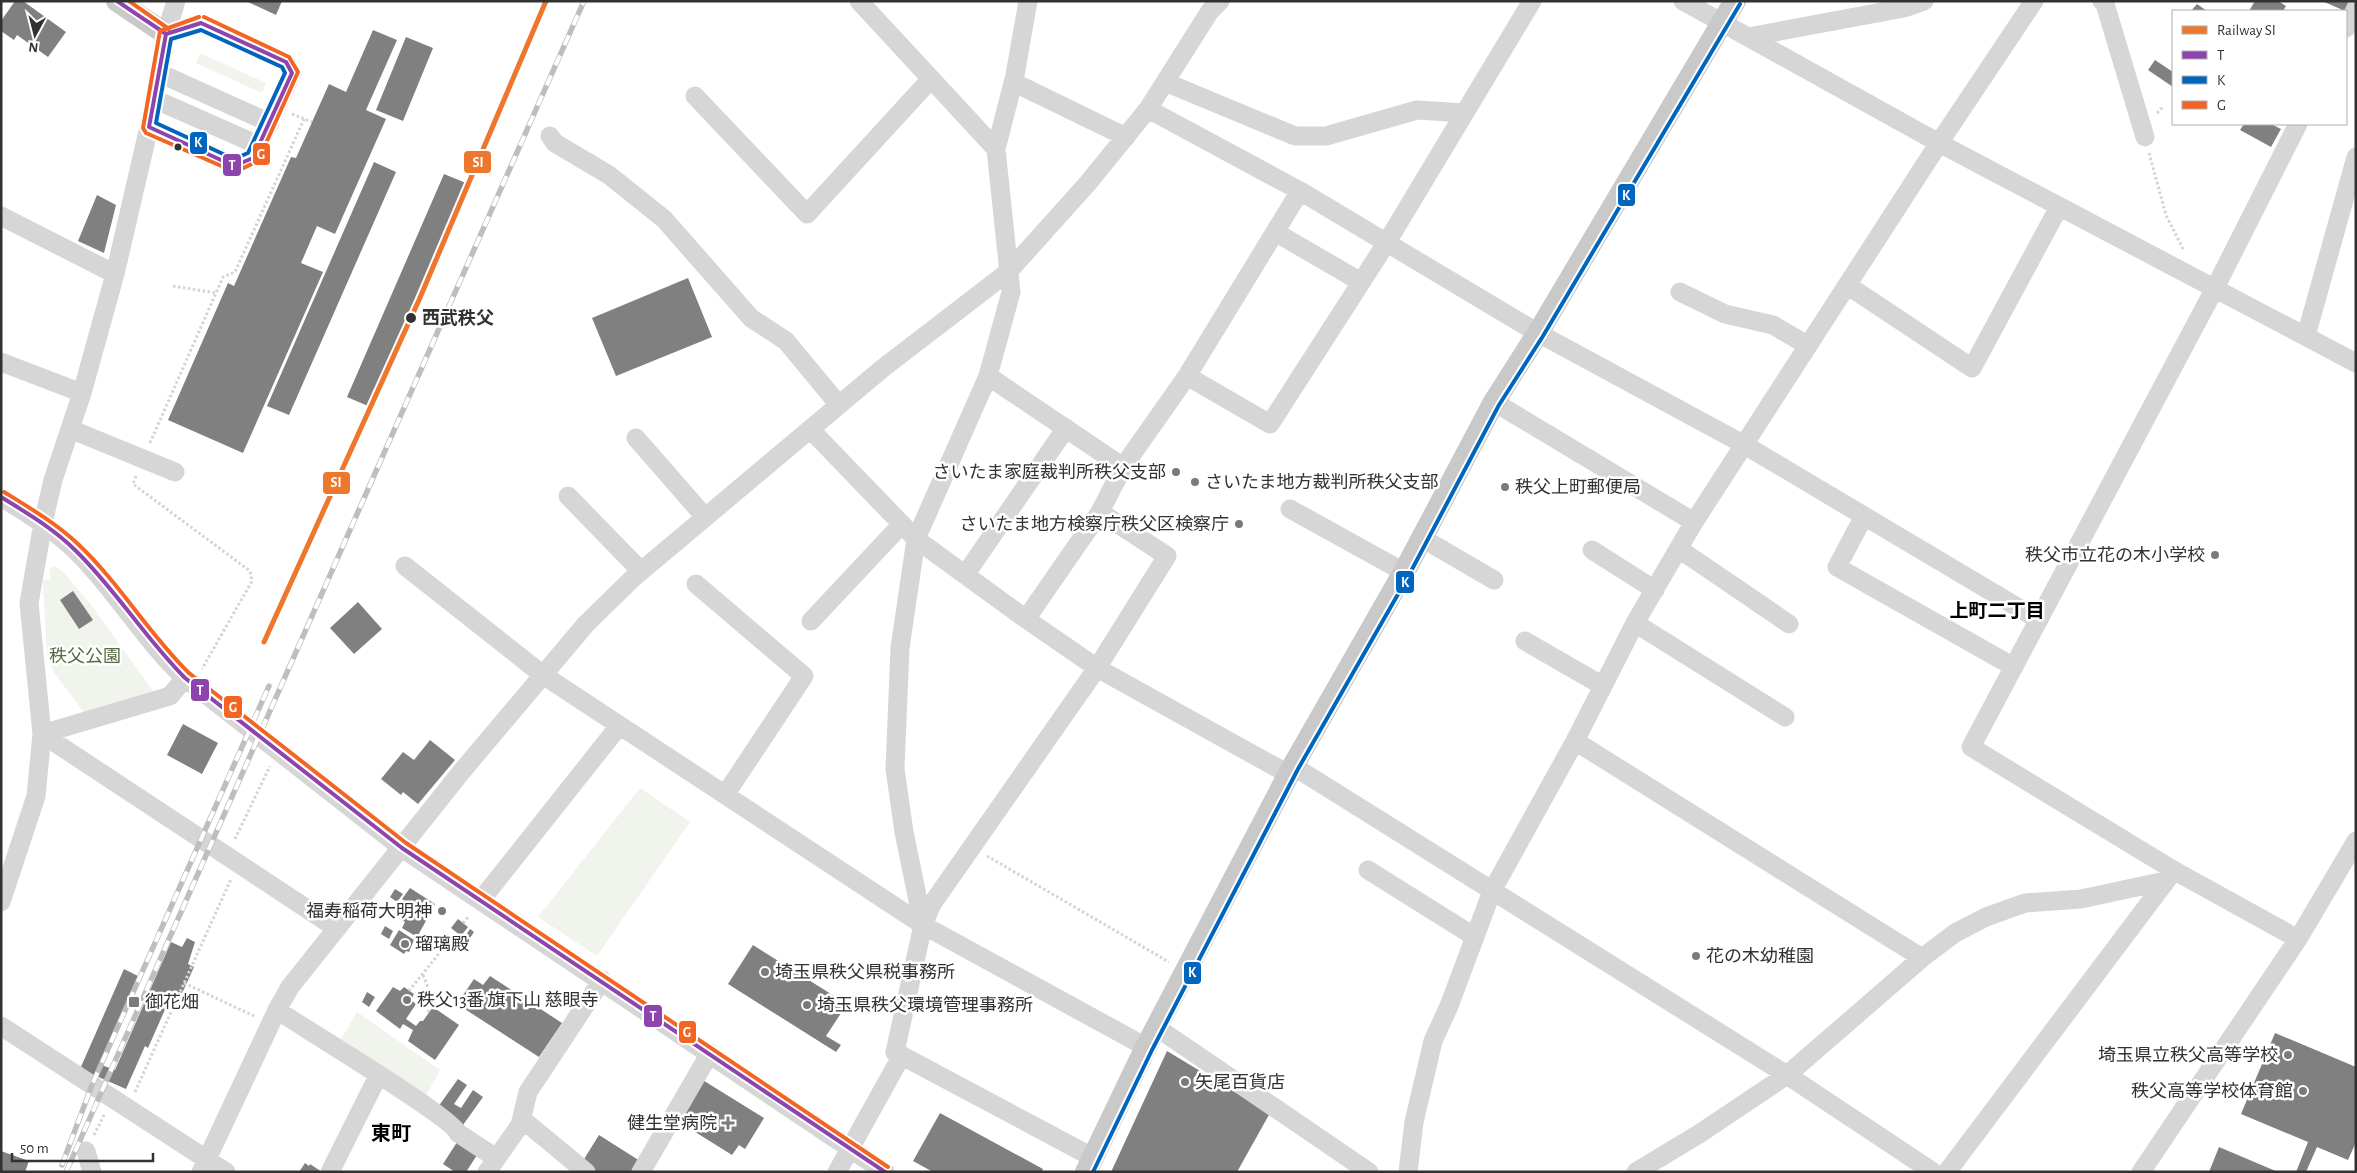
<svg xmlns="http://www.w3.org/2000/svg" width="2357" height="1173" viewBox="0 0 2357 1173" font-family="'Alegreya Sans','Noto Sans JP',sans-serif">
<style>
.green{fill:#f1f3ed}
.building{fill:#808080}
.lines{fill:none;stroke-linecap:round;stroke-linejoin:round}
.path{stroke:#d4d4d4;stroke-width:3;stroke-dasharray:2.5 2.5;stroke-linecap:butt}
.minor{stroke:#d6d6d6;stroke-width:19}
.major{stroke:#c9c9c9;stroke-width:22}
.rail-casing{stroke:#bebebe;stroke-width:5.5}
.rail{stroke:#fff;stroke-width:4;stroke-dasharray:11;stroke-linecap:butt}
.bus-1-casing{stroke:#fff;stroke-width:8}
.bus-2-casing{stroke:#fff;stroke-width:8}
.bus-3-casing{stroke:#fff;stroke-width:8}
.bus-1{stroke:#8e44ad;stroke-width:4}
.bus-2{stroke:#0065bd;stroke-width:4}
.bus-3{stroke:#f26522;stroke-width:4}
.rail-1-casing{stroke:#fff;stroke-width:9}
.rail-1{stroke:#ed772d;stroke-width:5}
.bus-dot{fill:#323232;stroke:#fff;stroke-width:2}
.poi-dot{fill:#7a7a7a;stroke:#fff;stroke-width:2}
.labels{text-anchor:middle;stroke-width:5;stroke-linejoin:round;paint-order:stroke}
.stop-label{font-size:18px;font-weight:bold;fill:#323232;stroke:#fff;text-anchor:start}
.poi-label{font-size:18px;fill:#323232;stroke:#fff;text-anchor:start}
.park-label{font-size:18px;fill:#556b41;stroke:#fff}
.neighbourhood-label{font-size:19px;font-weight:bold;fill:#000;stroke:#fff}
.quarter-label{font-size:20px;font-weight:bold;fill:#000;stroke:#fff}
.line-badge{stroke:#fff;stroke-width:2}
.badge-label{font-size:14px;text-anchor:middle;font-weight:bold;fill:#fff}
</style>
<rect width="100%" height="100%" fill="#fff"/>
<!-- green -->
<path class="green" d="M200,53l66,30 -4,10 -66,-30z
M55,566l8,6 29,34 64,89 -71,19 -32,-43 -6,-16 -4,-75 8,-1 -2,-10z
M640,788l50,34 -93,134 -59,-39z
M357,1012l83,58 -14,26 -86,-55z"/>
<!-- building -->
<path class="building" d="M15,1h8l43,31 -18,25 -31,-22 -3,5 -13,-9v-10z
M246,1h36l-6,14z
M2255,1h23l8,5 -3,5h-34z
M2322,1h29l-6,10z
M2197,4l10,7h-16z
M373,30l24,10 -31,70 20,9 -51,115 -18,-8 -16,37 22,9 -80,181 -75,-33 60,-137 6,3 57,-129 5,1 33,-74 17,8z
M406,37l27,11 -30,73 -27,-11z
M2155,60l18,12v15l-25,-17z
M2244,124h27l10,5 -10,18 -31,-17z
M374,162l22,10 -107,243 -22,-9z
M444,174l22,9 -98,223 -21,-9z
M97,195l19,10 -12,48 -26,-12z
M688,278l24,59 -96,39 -24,-58z
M73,591l20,29 -14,9 -19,-29z
M358,602l24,27 -28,25 -24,-26z
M183,724l35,19 -16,31 -35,-19z
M430,740l25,20 -37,44 -15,-12 -2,3 -20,-16 22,-27 11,8z
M410,888l25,16 -8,12 -25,-17z
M395,889l8,5 -6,8 -7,-5z
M402,908l9,6 3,-3 13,8 -10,18 -15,-9 3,-6 -8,-5z
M458,919l10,8 -7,9 -10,-8z
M385,926l8,5 -4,8 -8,-5z
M470,929l4,3 -4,6 -4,-3z
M399,930l15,10 -5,12 -3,-1 -2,3 -14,-9z
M187,938l8,4 -7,22 6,3 -19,42 -8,-4 -19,43 -3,-2 -19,43 -46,-20 44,-100 14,7 -39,88 16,6 56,-128 11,5z
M753,945l94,59 -21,32 15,9 -5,7 -108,-68z
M490,976l72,47 -23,34 -82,-53 17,-25 9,6z
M393,987l7,4 4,-4 10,7 -3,6 5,4 -10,15 10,7 4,-5h3l10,-14 26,18 -24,35 -27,-19 5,-11 -10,-6 -3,5 -24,-18z
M367,992l8,5 -6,10 -7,-5z
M2275,1033l81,34v75l-8,18 -31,-13 -11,25h-10l12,-30 -67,-28z
M1167,1051l103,62 -33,59h-126z
M458,1079l9,6 -13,19 7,4 12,-18 10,7 -20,28 -25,-18z
M701,1079l63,39 -19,31 -6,-4 -7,10 -56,-35z
M940,1113l103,56 -1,3h-109l-20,-11z
M599,1135l41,26 -6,11h-40l-13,-8z
M459,1139l20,13 -13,20h-11l-12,-8z
M2219,1147l59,25h-69z
M1,1151l28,10 -4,11h-24z
M305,1163l4,3 1,-2 12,8h-23z"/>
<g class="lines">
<!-- path -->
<path class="path" d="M2157,113l7,-7
M292,114l20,8
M2149,153l17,62 18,36
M173,286l43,7
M150,443l73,-166 12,-5 69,-153
M136,476l-3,8 117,87 2,10 -50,88
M235,839l35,-73
M987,856l182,106
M463,923l6,-7
M423,975l9,22 -7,10 5,6
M184,983l70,33
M409,991l47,-59
M135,1092l96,-213
M94,1135l11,-22"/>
<!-- minor -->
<path class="minor" d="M859,1l137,148
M1683,1l256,142 417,220
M2102,1l3,3 40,133
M2346,28l10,-20
M1748,37l156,-29 20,-7
M159,73l111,50
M1013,82l113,55
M1165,82l130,54h31l91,-26 48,3
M695,96l112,118 123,-134
M154,99l106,47
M1148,109l152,82 238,142 205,111 296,176
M2298,124l-83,164 -244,459 204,124 123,68
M149,127l85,39 19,-8 39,-85 -6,-11 -85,-39 -35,11
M550,136l5,7 54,32 55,44 87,99 35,23 53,64
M1,216l114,58
M1275,232l86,50
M1847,285l125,83 87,-161
M1680,292l45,22 48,11 34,20
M2306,336l50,-179
M1,362l81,31
M988,376l135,91
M1187,376l83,48 117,-182 145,-241
M1494,402l200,120
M70,429l105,43
M810,429l106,110 110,80 71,49 193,107
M636,438l69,79
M568,496l73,75
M1,497c29,18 59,36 83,62 36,38 63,84 101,119l217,170 483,324
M1290,509l114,63
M1864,516l-27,51 177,100
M1422,538l72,42
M1679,549l110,75
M1592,550l63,40
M405,566l138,109 380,250 223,122
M965,575l101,-147
M696,584l108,92 -79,119
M1026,619l74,-107 23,-45 64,-91 113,-185
M811,621l91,-97
M1635,623l150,94
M1525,641l78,45
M42,734l294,194
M42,734l128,-38 15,-18
M1575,741l347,217
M1293,766l494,309 146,97
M1368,870l107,67
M481,900l138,-174
M1,902l35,-106 6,-62 -13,-131 14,-80 10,-43 29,-87 33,-119 34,-147 17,-93 10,-33
M923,925l-19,-93 -9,-63 5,-121 16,-109 72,-163 23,-84 -15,-143 19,-74 13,-74
M277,1010c26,18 174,106 181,123l38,25
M1,1026l225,146
M1156,1027l213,145
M522,1119l64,53
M86,1151l6,21
M1094,1158l-199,-106 28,-127 9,-21 165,-236 70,-112 -67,-44
M201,1172l76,-162 13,-23 172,-216 124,-147 47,-46 250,-210 125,-96 80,-89 60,-74 62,-98 10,-10
M330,1172l48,-96
M487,1172l33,-47 8,-33 74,-112
M641,1172l69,-119
M837,1172l65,-117
M1408,1172l6,-50 19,-81 16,-35 43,-115 83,-150 60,-118 59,-101 245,-379 95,-142
M1636,1172l63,-38 88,-59 135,-117 33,-25 31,-16 39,-14 56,-4 84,-18
M1947,1172l222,-295
M2141,1172l157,-233 58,-98"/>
<!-- major -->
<path class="major" d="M117,1l49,33
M1086,1172l60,-125 147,-281 111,-194 90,-170 44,-69 197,-332"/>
<defs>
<path id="rail" d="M62,1165l30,-80 177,-399
M66,1172l518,-1171"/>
</defs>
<!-- rail casing -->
<use href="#rail" class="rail-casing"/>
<!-- rail -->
<use href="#rail" class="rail"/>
<defs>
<path id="bus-1" d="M117,1l49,33
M201,23l85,39 6,11 -39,85 -19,8 -85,-39 17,-93z
M1,497c26,16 53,32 75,54 40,39 69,87 109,127l217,170 483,324"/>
<path id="bus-2" d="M201,30l81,37 3,6 -37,80 -14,6 -78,-36 15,-84z
M1093,1172l59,-122 146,-281 111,-194 90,-170 44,-69 197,-332"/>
<path id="bus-3" d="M129,1l40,28
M199,17l-39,14 -17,97 3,5 89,39 23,-11 40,-89 -9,-15 -85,-40
M4,492c26,16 53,32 75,53 41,39 70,89 110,128l217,170 482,324"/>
</defs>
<!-- bus-1 casing -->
<use href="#bus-1" class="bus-1-casing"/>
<!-- bus-2 casing -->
<use href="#bus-2" class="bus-2-casing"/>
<!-- bus-3 casing -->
<use href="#bus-3" class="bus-3-casing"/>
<!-- bus-1 -->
<use href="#bus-1" class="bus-1"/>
<!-- bus-2 -->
<use href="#bus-2" class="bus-2"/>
<!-- bus-3 -->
<use href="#bus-3" class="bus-3"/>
<defs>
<path id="rail-1" d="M264,642l155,-342 127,-299"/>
</defs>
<!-- rail-1 casing -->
<use href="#rail-1" class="rail-1-casing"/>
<!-- rail-1 -->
<use href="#rail-1" class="rail-1"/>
</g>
<!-- markers -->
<g class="bus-dot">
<circle cx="178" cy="147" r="4.5"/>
<circle cx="411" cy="318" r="6"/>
</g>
<g class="poi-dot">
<circle cx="1176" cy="472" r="5"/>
<circle cx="1195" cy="482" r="5"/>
<circle cx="1505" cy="487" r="5"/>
<circle cx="1239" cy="524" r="5"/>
<circle cx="2215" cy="555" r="5"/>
<circle cx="442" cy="911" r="5"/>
<circle cx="405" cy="944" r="5"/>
<circle cx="1696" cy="956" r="5"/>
<circle cx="765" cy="972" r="5"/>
<circle cx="407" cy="1000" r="5"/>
<rect x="128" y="996" width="12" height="12" rx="2.5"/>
<circle cx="807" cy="1005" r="5"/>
<circle cx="2288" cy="1055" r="5"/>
<circle cx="1185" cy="1082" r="5"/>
<circle cx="2303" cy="1091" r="5"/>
<path d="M725.5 1115.5h5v5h5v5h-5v5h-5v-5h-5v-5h5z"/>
</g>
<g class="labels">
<!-- stop labels -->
<g class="stop-label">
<text x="422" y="324">西武秩父</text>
</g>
<!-- poi labels -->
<g class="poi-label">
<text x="1166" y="478" text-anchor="end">さいたま家庭裁判所秩父支部</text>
<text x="1205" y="488">さいたま地方裁判所秩父支部</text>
<text x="1515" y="493">秩父上町郵便局</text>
<text x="1229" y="530" text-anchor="end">さいたま地方検察庁秩父区検察庁</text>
<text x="2205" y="561" text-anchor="end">秩父市立花の木小学校</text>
<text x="432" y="917" text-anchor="end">福寿稲荷大明神</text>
<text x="415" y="950">瑠璃殿</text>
<text x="1706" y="962">花の木幼稚園</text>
<text x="775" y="978">埼玉県秩父県税事務所</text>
<text x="417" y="1006">秩父13番 旗下山 慈眼寺</text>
<text x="145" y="1008">御花畑</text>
<text x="817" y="1011">埼玉県秩父環境管理事務所</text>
<text x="2278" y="1061" text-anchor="end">埼玉県立秩父高等学校</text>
<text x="1195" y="1088">矢尾百貨店</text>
<text x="2293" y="1097" text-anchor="end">秩父高等学校体育館</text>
<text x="717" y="1129" text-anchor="end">健生堂病院</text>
</g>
<!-- park labels -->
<g class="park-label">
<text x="85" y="662">秩父公園</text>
</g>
<!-- neighbourhood labels -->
<g class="neighbourhood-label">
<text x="1997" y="617">上町二丁目</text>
</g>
<!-- quarter labels -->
<g class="quarter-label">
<text x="391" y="1140">東町</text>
</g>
</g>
<g class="line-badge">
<rect x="189" y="131" width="19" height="24" rx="5" fill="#0065bd"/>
<rect x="252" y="142" width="19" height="24" rx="5" fill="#f26522"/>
<rect x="463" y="150" width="29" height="24" rx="5" fill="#ed772d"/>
<rect x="222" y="153" width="20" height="24" rx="5" fill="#8e44ad"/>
<rect x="1617" y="183" width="19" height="24" rx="5" fill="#0065bd"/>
<rect x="322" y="471" width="29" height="24" rx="5" fill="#ed772d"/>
<rect x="1395" y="570" width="20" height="24" rx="5" fill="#0065bd"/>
<rect x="190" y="678" width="20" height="24" rx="5" fill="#8e44ad"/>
<rect x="223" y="695" width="20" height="24" rx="5" fill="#f26522"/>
<rect x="1183" y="961" width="19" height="24" rx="5" fill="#0065bd"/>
<rect x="643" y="1004" width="20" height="24" rx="5" fill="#8e44ad"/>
<rect x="678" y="1020" width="19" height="24" rx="5" fill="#f26522"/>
</g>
<g class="badge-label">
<text x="198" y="147">K</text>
<text x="261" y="159">G</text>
<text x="478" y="167">SI</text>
<text x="232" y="170">T</text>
<text x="1626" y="200">K</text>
<text x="336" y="487">SI</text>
<text x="1405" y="587">K</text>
<text x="200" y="695">T</text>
<text x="233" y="712">G</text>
<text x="1192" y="977">K</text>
<text x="653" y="1021">T</text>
<text x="687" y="1037">G</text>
</g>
<!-- border -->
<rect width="2357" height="1173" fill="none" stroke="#323232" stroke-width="5"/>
<!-- legend -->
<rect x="2172" y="10" width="175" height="115" fill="#ffffff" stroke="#adadad"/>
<rect x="2182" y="26" width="25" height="8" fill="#ed772d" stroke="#adadad"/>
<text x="2217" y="35" font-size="15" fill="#323232">Railway SI</text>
<rect x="2182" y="51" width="25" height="8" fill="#8e44ad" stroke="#adadad"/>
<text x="2217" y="60" font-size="15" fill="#323232">T</text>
<rect x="2182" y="76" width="25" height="8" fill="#0065bd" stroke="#adadad"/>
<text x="2217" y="85" font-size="15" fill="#323232">K</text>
<rect x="2182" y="101" width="25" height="8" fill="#f26522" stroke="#adadad"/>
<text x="2217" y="110" font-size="15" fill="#323232">G</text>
<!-- north arrow -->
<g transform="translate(35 35) rotate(187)" stroke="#ffffff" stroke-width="4" paint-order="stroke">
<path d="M0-4L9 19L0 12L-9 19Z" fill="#323232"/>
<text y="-8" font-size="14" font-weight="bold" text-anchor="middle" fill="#323232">N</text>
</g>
<!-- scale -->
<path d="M12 1153v8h141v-8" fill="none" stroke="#323232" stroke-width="2.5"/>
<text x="20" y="1153" font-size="15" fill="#323232" stroke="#ffffff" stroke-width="4" paint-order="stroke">50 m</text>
</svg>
